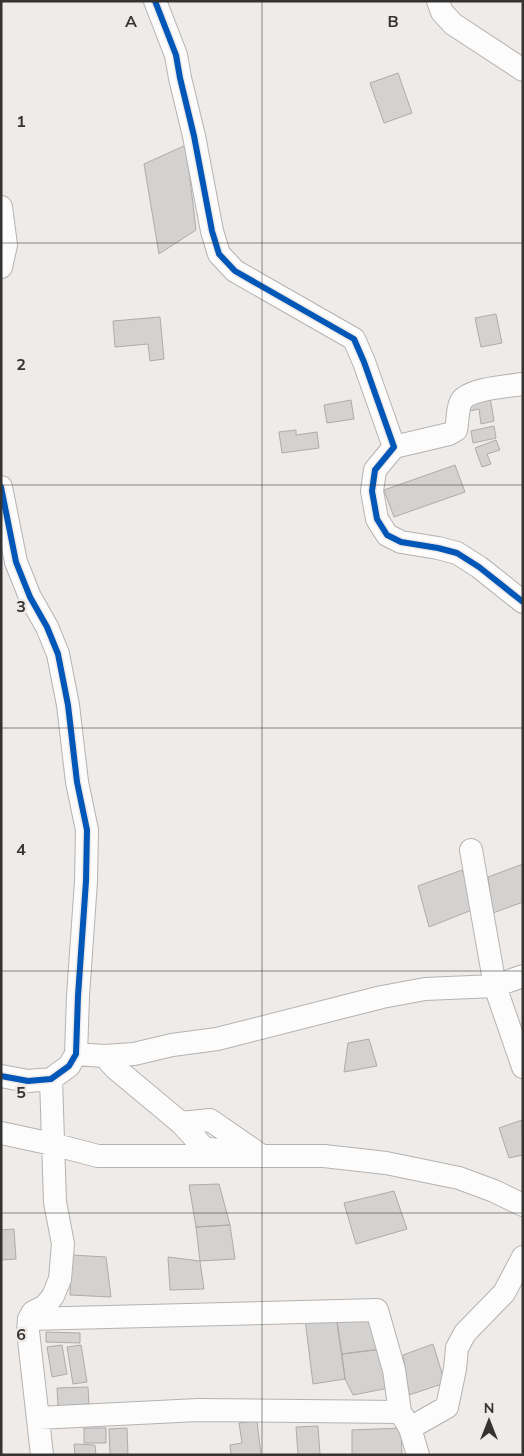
<svg xmlns="http://www.w3.org/2000/svg" width="524" height="1456" viewBox="0 0 524 1456" font-family="Mulish,sans-serif">
<style>
.building{fill:#d4d2d1;stroke:#aeabaa}
.lines{fill:none;stroke-linecap:round;stroke-linejoin:round}
.minor-casing{stroke:#b5b3b1;stroke-width:24}
.minor{stroke:#fcfcfc;stroke-width:22}
.cycleway-casing{stroke:#f0eae7;stroke-width:9}
.cycleway{stroke:#0057b8;stroke-width:6}
.grid{fill:none;stroke:#353332;stroke-width:1;stroke-opacity:0.55}
.grid-label{font-size:16px;text-anchor:middle;font-weight:bold;fill:#353332;stroke:#f0eae7;stroke-width:5;stroke-linejoin:round;paint-order:stroke}
</style>
<rect width="100%" height="100%" fill="#eeebe9"/>
<!-- building -->
<path class="building" d="M398,73l14,40 -28,10 -14,-40z
M186,145l10,85 -37,24 -15,-90z
M496,314l6,29 -21,4 -6,-29z
M160,317l4,42 -14,2 -2,-17 -33,3 -2,-26z
M490,397l4,24 -13,3 -2,-15 -9,2 -2,-10z
M351,400l3,19 -27,4 -3,-18z
M494,426l2,12 -23,5 -2,-12z
M296,430v5l21,-3 2,16 -37,5 -3,-21z
M496,440l4,10 -13,4 4,10 -9,3 -7,-19z
M455,465l10,27 -71,25 -10,-27z
M523,864v38l-30,11 -5,-36z
M462,870l15,38 -48,19 -11,-41z
M369,1039l8,27 -33,6 4,-29z
M522,1120l1,35 -14,3 -10,-30z
M219,1184l11,41 -34,2 -7,-42z
M394,1191l13,38 -51,15 -12,-41z
M230,1225l5,34 -35,2 -4,-34z
M14,1229l2,30 -15,1v-30z
M72,1255l34,2 5,40 -41,-2z
M168,1257l32,4 4,28 -34,1z
M373,1315l9,34 -40,5 -5,-32z
M305,1319l32,3 8,57 -32,5z
M46,1332l34,1v10l-34,-1z
M433,1344l12,39 -36,12 -6,-40z
M62,1345l5,29 -15,3 -5,-30z
M81,1345l6,37 -14,2 -6,-37z
M382,1349l7,39 -36,7 -8,-16 -3,-25z
M88,1387l1,17 -31,2 -1,-18z
M257,1421l4,34h-30l-1,-10 12,-2 -3,-20z
M318,1426l2,28 -22,1 -2,-28z
M84,1428h22v15h-22z
M127,1428l1,27h-18l-1,-26z
M401,1428l1,27h-50v-25z
M74,1444l21,1 1,10h-21z"/>
<g class="lines">
<defs>
<path id="minor" d="M155,1l21,54 4,23 14,58 18,95 7,23 16,17 119,68 10,23 30,85 -19,23 -3,21 5,28 10,16 14,7 37,6 19,5 22,14 44,35
M438,1l4,11 11,12 70,46
M1,207l5,38 -5,22
M394,447l55,-13 7,-4c2,-9 1,-23 6,-30 8,-11 47,-14 61,-16
M1,487l15,75 14,35 17,30 11,27 10,51 9,77 10,48 -1,51 -8,115 -2,58 -7,12 -18,13 -23,2 -27,-5
M471,850l24,136 28,81
M76,1054l28,2 30,-2 38,-9 45,-6 165,-42 43,-8 70,-3 28,-10
M104,1056l11,12 66,55 23,25 20,3
M181,1123l29,-3 52,36h-1
M1,1133l51,11 46,12h226l62,7 73,15 35,13 29,14
M29,1319l348,-9 17,60 6,42
M38,1418l160,-8 202,2 10,16
M42,1455l-14,-124 1,-12 4,-7 12,-6 8,-10 7,-17 3,-35 -8,-42 -4,-123
M418,1455l-8,-27 37,-21 8,-38 2,-21 8,-15 39,-40 19,-36"/>
</defs>
<!-- minor casing -->
<use href="#minor" class="minor-casing"/>
<!-- minor -->
<use href="#minor" class="minor"/>
<defs>
<path id="cycleway" d="M155,1l21,54 4,23 14,58 18,95 7,23 16,17 119,68 10,23 30,85 -19,23 -3,21 5,28 10,16 14,7 37,6 19,5 22,14 44,35
M1,487l15,75 14,35 17,30 11,27 10,51 9,77 10,48 -1,51 -8,115 -2,58 -7,12 -18,13 -23,2 -27,-5"/>
</defs>
<!-- cycleway casing -->
<use href="#cycleway" class="cycleway-casing"/>
<!-- cycleway -->
<use href="#cycleway" class="cycleway"/>
</g>
<!-- grid -->
<path class="grid" d="M262,1v1454M1,243h522M1,485h522M1,728h522M1,971h522M1,1213h522"/>
<g class="grid-label">
<text x="131" y="27">A</text>
<text x="393" y="27">B</text>
<text x="21" y="127">1</text>
<text x="21" y="370">2</text>
<text x="21" y="612">3</text>
<text x="21" y="855">4</text>
<text x="21" y="1098">5</text>
<text x="21" y="1340">6</text>
</g>
<!-- border -->
<rect width="524" height="1456" fill="none" stroke="#353332" stroke-width="5"/>
<!-- north arrow -->
<g transform="translate(489 1421)" stroke="#f0eae7" stroke-width="4" paint-order="stroke">
<path d="M0-4L9 19L0 12L-9 19Z" fill="#353332"/>
<text y="-8" font-size="14" font-weight="bold" text-anchor="middle" fill="#353332">N</text>
</g>
</svg>
